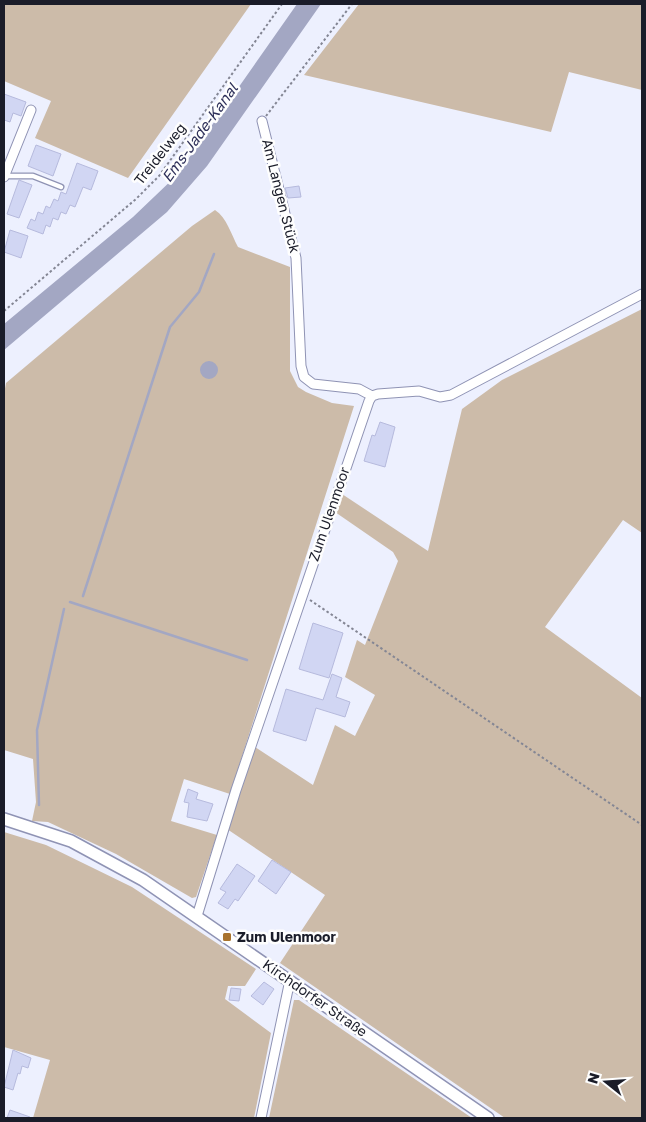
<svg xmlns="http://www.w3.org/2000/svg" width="646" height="1122" viewBox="0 0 646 1122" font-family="'Golos Text',sans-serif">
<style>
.green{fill:#ccbba9}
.water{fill:#a3a7c3}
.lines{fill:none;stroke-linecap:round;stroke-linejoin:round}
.stream{stroke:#a3a7c3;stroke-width:2.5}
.building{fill:#d1d6f3;stroke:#b6badd}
.service-casing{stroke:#8f93b4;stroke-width:7}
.minor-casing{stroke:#8f93b4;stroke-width:11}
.tertiary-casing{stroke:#8f93b4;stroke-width:14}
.path{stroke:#848694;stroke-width:2;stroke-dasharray:2.5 2.5;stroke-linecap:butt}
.service{stroke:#fff;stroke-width:4.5}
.minor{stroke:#fff;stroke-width:9}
.tertiary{stroke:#fff;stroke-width:11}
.poi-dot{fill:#a9732e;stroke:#fefefe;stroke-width:2}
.labels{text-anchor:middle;stroke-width:5;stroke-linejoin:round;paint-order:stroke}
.street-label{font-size:14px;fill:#1a1c29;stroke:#fefefe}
.poi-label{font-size:14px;font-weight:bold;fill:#1a1c29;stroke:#fefefe;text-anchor:start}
.water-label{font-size:15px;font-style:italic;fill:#2f315a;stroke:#fefefe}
</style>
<rect width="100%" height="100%" fill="#edf0fe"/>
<!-- green -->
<path class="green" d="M4,4h247l-123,174 -93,-40 16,-37 -47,-20z
M359,4h283v86l-73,-18 -18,60 -247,-57z
M215,210c12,8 16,24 23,37l52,20v104l8,16 8,5 26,11 22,3 -124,388 -46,-15 -13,42 46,14 -21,62 -4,1 -76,-44 -68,-32 -16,-1 4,-19 -3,-43 -29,-9v-356l2,-11 186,-157z
M642,309v224l-19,-13 -78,107 97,71v420h-137l-225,-155 45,-68 -98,-66 28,-82 58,38 22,-60 20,11 20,-41 -30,-18 12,-37 8,5 33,-84 -5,-9 -58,-40 7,-18 86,57 34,-142 40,-29z
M4,832l42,13 86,42 124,82 -11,17h-17l-3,13 46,34 -17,85h-221l17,-58 -46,-13z
M294,1000h5l173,118h-203z"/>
<!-- water -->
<path class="water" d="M297,4h24l-114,162 -40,46 -163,138v-26l129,-107 44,-42z
M200 370a9 9 0 1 1 18 0a9 9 0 1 1-18 0Z"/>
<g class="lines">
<!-- stream -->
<path class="stream" d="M83,596l87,-269 29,-35 15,-38
M70,602l177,58
M39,805l-2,-75 27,-121"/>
</g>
<!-- building -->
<path class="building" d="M4,94l22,8 -5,14 -8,-3 -3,9 -6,-2z
M36,145l25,9 -8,22 -25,-10z
M77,163l21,8 -7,19 -8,-3 -8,20 -5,-2 -4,9 -5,-2 -3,8 -5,-2 -3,9 -4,-2 -3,9 -16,-6 4,-9 4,2 3,-9 5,2 3,-8 4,2 4,-9 4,2 3,-9 5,2z
M19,180l13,5 -13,33 -12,-4z
M299,186l2,11 -13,1 -3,-10z
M10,230l18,6 -7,22 -17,-6z
M380,422l15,5 -10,40 -21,-6 8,-26 3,1z
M313,623l30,10 -14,45 -30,-9z
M332,674l10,4 -6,19 14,5 -5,15 -29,-9 -10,33 -33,-10 13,-42 37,11z
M188,789l10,4 -2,6 17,5 -6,17 -20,-4 2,-14 -5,-1z
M272,860l19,12 -15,22 -18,-13z
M237,864l18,12 -17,25 -3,-2 -7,10 -10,-6 8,-11 -6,-3z
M264,982l10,7 -11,16 -12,-9z
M231,988l10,1 -2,12 -10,-1z
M13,1050l18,8 -3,10 -6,-2 -2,8 -2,-1 -5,17 -9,-3z
M10,1110l20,7 -1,1h-22z"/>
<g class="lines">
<defs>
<path id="service" d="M5,176h28l28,11"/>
<path id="minor" d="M262,121l34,137 5,108 3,11 9,7 46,5 13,7
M4,177l27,-67
M197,916l39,-126 133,-389 3,-5 6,-2 41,-3 21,6 11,-2 191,-101
M261,1118l29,-138"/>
<path id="tertiary" d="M4,819l67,22 72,39 345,238"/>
</defs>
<!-- service casing -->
<use href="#service" class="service-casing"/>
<!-- minor casing -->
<use href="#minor" class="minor-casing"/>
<!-- tertiary casing -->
<use href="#tertiary" class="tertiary-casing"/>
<!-- path -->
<path class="path" d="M266,116l86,-112
M4,311l132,-112 23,-23 123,-172
M310,600l332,225"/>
<!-- service -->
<use href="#service" class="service"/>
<!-- minor -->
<use href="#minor" class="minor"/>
<!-- tertiary -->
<use href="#tertiary" class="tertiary"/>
</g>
<!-- markers -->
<rect class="poi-dot" x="222" y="932" width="10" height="10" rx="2.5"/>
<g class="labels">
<!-- street labels -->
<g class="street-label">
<text transform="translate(160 154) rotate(-52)" y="5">Treidelweg</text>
<text transform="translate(281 196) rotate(76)" y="5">Am Langen Stück</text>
<text transform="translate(329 514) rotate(-71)" y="5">Zum Ulenmoor</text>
<text transform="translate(315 998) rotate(35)" y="5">Kirchdorfer Straße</text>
</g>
<!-- poi labels -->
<g class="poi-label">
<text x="237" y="942">Zum Ulenmoor</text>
</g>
<!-- water labels -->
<g class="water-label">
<text transform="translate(200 133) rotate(-54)" y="5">Ems-Jade-Kanal</text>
</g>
</g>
<!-- border -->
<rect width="646" height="1122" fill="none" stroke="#1a1c29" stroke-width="10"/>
<!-- north arrow -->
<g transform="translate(606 1082) rotate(287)" stroke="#fefefe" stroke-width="4" paint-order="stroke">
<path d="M0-4L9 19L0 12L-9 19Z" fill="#1a1c29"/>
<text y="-8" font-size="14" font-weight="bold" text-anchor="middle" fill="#1a1c29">N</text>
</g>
</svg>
